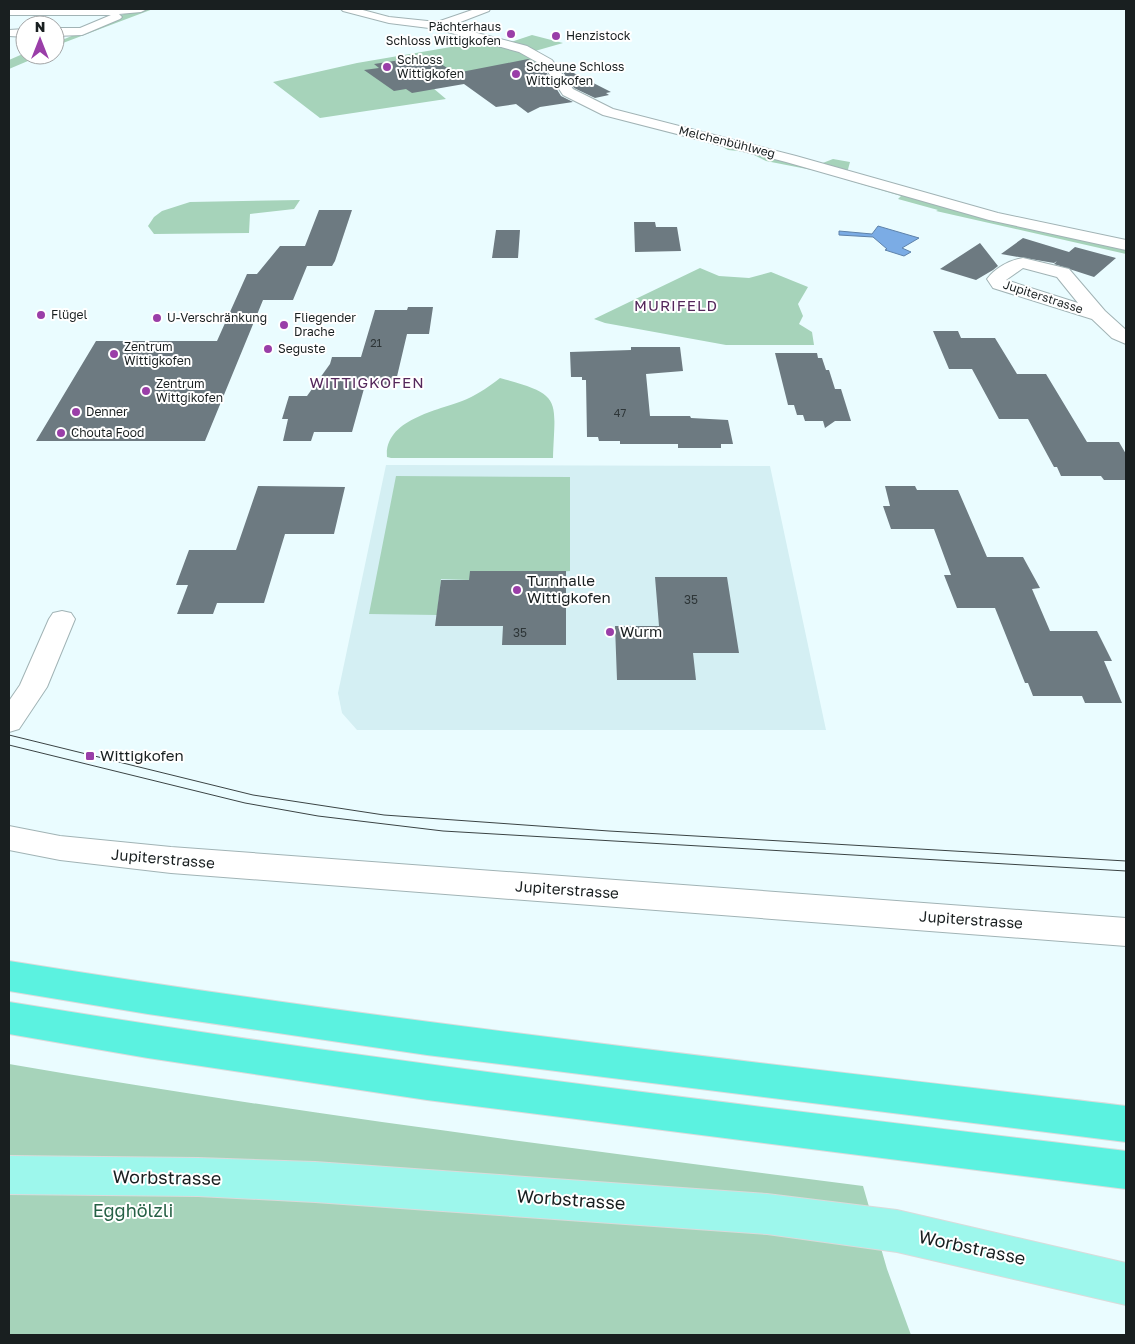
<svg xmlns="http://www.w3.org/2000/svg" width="1135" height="1344" viewBox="0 0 1135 1344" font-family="'Golos Text',sans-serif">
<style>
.built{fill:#d4eff3}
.green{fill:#a6d3ba}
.water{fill:#7bace5;stroke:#5e82aa}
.building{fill:#6d7a81}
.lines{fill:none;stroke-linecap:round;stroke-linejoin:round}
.street-casing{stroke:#a1b3b5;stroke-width:2}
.primary-casing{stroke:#dadbdb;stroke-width:2}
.highway-casing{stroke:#dadbdb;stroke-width:2}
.street{fill:#fff;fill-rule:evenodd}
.primary{fill:#9df7ec;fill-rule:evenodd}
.highway{fill:#5bf2e0;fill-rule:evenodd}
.tram{stroke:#3b4344;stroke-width:1}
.poi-dot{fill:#9a3ea8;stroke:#fff;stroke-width:2}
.labels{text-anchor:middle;stroke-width:4;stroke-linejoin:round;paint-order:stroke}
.far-number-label{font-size:11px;fill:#2e3638}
.far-poi-label{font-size:12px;fill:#191f20;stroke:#fff;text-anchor:start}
.far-street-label{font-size:12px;fill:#191f20;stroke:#fff}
.number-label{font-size:12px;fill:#2e3638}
.far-quarter-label{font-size:15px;letter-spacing:1px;fill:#54275b;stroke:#fff}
.poi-label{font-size:15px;fill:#191f20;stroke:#fff;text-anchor:start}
.street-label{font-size:15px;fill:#191f20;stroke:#fff}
.near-street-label{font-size:18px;fill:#191f20;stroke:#fff}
.near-park-label{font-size:18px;fill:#256045;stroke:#fff}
</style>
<rect width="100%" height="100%" fill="#eafcff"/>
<!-- built -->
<path class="built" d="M386,465l384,1 56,264h-469l-15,-17 -4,-20z"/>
<!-- green -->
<path class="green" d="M9,9h155h-11l-98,37v-3l69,-29 -115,-3z
M532,35l31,8 -28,8 -24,-9z
M492,40l17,6 33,17 -77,10 -32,15 13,11 -126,19 -47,-36 84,-19z
M25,53l17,2 -33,14v-9z
M719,145l96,21 18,-7 17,3 -3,11 175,51 104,22v8l-190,-43 2,-1 -40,-11 3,-3 -84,-25 -51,-10 -18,-9 -20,-2z
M300,200l-6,9 -44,5 -1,19 -95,1 -6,-8 6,-9 8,-6 28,-9z
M700,268l19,8 30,2 22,-6 37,15 -10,17 5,12 -4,8 13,8 2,13h-88l-121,-22 -11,-4z
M500,378c63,17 55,20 53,80h-162l-4,-1c-3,-39 55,-47 80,-58 13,-6 23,-13 33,-21z
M396,476l174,1v94l-101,9 -28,-1 -4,36 -68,-1z
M9,1064c284,49 569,85 854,122l24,83 24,66h-902z"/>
<!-- water -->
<path class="water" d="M878,226l41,12 -17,10 9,4 -7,4 -19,-6 2,-1 -14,-12 -34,-2v-4l33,3z"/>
<!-- building -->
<path class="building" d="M427,56l29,17 72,-14 15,8 18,29 12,6 -33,5 -12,6 -12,-9 -20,3 -32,-23 -52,9 -6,-4 -12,2 -30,-21 15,-2 -5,-4z
M558,65l53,27 -5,1 3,2 -14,3 -21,-10z
M319,210h33l-17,51 -3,5h-25l-14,34h-30l-58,141h-169l60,-100h121l30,-67h10l23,-28h25z
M634,222h21l1,5h21l4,24 -46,1z
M496,230h24l-2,28h-26z
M1023,238l46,14 6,-5 41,11 -22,19 -40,-13 3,-3 -3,2 -53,-9z
M980,243l18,23 -5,4 -17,10 -36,-11z
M408,307h25l-4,27h-22l-12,51h-30l-13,47h-38l-3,9h-28l5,-22h-6l7,-23h18l23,-32 2,-7h29l14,-47h32z
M933,331h25l3,7h34l22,36h29l41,68h32l7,12v26h-22l-3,-4h-40l-4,-9h-3l-26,-48h-29l-27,-50h-23z
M631,347h49l3,24 -37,3 4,42h40l1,2 37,2 5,24h-12v4h-43v-4h-58v-3h-21l-1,-4h-11l-1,-57h-4v-3h-11l-1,-25 61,-2z
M775,353h42l1,5h4l4,12h3l6,19h6l10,32h-16l-10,7 -2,-7h-18l-2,-6h-6l-3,-10h-6z
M258,486l87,1 -11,47h-49l-21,69h-47l-4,11h-36l11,-29h-12l13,-35h47z
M885,486h30l2,4h41l29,67h36l17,31 -8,1 18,42h47l15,30h-8l18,42h-37l-3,-7h-49l-5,-13h-3l-30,-75h-38l-13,-33h7l-17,-46h-43l-8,-23h7z
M470,571h96v74h-64l1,-19h-68l6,-46h28z
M655,577h72l12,76h-46l3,27h-79l-2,-54h44z"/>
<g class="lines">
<defs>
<path id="street" d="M9,9h138l-6,3 -22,2 3,3 -2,2 -38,16 -27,1v-8h25l31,-13h-102z
M341,9h18l30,8 48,5 38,-13h15l-1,2 -39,15 77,20 25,14 21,29 40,20 183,47 202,57 128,27v10l-137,-30 -203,-58 -183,-47 -40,-20 -19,-29 -25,-14 -82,-23 -48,-6 -46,-12z
M25,29v8l-16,-1v-6z
M1023,258l46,11 36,42 21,19v14l-14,-6 -20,-19 -99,-31 -6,-9c8,-11 23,-19 36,-21zM1023,268l34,9 21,26 -72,-23z
M62,611l9,2 4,6 -28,68 -28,42 -10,3v-31l11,-16 29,-66 4,-6z
M9,826l51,10 111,11 955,71v28l-955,-73 -111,-13 -51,-10z"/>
<path id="primary" d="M9,1156l189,2 117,4 452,32 130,16 229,53v42l-229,-53 -130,-18 -452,-32 -117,-6 -189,-2z"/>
<path id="highway" d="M9,961c371,60 744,101 1117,145v36l-699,-87 -279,-41 -139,-23z
M9,1002c371,61 744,104 1117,149v38l-699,-89 -279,-42 -139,-24z"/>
</defs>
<!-- street casing -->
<use href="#street" class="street-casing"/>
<!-- primary casing -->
<use href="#primary" class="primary-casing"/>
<!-- highway casing -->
<use href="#highway" class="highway-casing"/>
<!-- street -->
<use href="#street" class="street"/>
<!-- primary -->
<use href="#primary" class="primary"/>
<!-- highway -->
<use href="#highway" class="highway"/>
<!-- tram -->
<path class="tram" d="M9,735l244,60 131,20 225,16 517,30
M9,745l236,58 73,13 125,15 683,40"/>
</g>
<!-- markers -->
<g class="poi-dot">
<circle cx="511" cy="34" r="5"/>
<circle cx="556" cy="36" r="5"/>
<circle cx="387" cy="67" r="5"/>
<circle cx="516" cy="74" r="5"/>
<circle cx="41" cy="315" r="5"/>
<circle cx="157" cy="318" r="5"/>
<circle cx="284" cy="325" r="5"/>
<circle cx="268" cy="349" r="5"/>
<circle cx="114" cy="354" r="5"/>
<circle cx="146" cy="391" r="5"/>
<circle cx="76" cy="412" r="5"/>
<circle cx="61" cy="433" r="5"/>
<circle cx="517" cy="590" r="5"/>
<circle cx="610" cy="632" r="5"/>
<rect x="85" y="751" width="10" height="10" rx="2.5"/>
</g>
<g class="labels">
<!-- far-number labels -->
<g class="far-number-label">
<text x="376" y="347">21</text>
<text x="620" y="417">47</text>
</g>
<!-- far-poi labels -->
<g class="far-poi-label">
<text x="501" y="31" text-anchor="end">Pächterhaus<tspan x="501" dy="14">Schloss Wittigkofen</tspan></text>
<text x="566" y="40">Henzistock</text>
<text x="397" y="64">Schloss<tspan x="397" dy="14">Wittigkofen</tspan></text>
<text x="526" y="71">Scheune Schloss<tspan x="526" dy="14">Wittigkofen</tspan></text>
<text x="51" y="319">Flügel</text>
<text x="167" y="322">U-Verschränkung</text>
<text x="294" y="322">Fliegender<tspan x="294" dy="14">Drache</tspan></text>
<text x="124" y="351">Zentrum<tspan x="124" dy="14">Wittigkofen</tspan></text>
<text x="278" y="353">Seguste</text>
<text x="156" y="388">Zentrum<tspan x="156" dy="14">Wittgikofen</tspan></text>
<text x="86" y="416">Denner</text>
<text x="71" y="437">Chouta Food</text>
</g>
<!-- far-street labels -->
<g class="far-street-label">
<text transform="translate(727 142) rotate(14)" y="4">Melchenbühlweg</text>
<text transform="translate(1043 297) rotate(18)" y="4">Jupiterstrasse</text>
</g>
<!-- number labels -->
<g class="number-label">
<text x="691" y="604">35</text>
<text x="520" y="637">35</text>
</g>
<!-- far-quarter labels -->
<g class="far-quarter-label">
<text x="676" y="311">MURIFELD</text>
<text x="367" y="388">WITTIGKOFEN</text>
</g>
<!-- poi labels -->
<g class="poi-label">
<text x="527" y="586">Turnhalle<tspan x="527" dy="17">Wittigkofen</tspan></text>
<text x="620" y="637">Wurm</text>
<text x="100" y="761">Wittigkofen</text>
</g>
<!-- street labels -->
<g class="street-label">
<text transform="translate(163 859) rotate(5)" y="5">Jupiterstrasse</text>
<text transform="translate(567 890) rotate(4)" y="5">Jupiterstrasse</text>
<text transform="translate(971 920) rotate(4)" y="5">Jupiterstrasse</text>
</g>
<!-- near-street labels -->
<g class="near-street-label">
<text transform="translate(167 1178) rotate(1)" y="6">Worbstrasse</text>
<text transform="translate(571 1200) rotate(4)" y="6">Worbstrasse</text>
<text transform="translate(972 1248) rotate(12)" y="6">Worbstrasse</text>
</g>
<!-- near-park labels -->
<g class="near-park-label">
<text x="133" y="1217">Egghölzli</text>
</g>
</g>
<!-- border -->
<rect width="1135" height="1344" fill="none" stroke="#191f20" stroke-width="20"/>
<!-- north arrow -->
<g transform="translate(40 40)"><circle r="24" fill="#ffffff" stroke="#a3a5a6"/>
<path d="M0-4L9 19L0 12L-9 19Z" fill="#9a3ea8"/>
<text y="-8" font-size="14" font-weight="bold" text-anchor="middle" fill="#191f20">N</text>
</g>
</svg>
